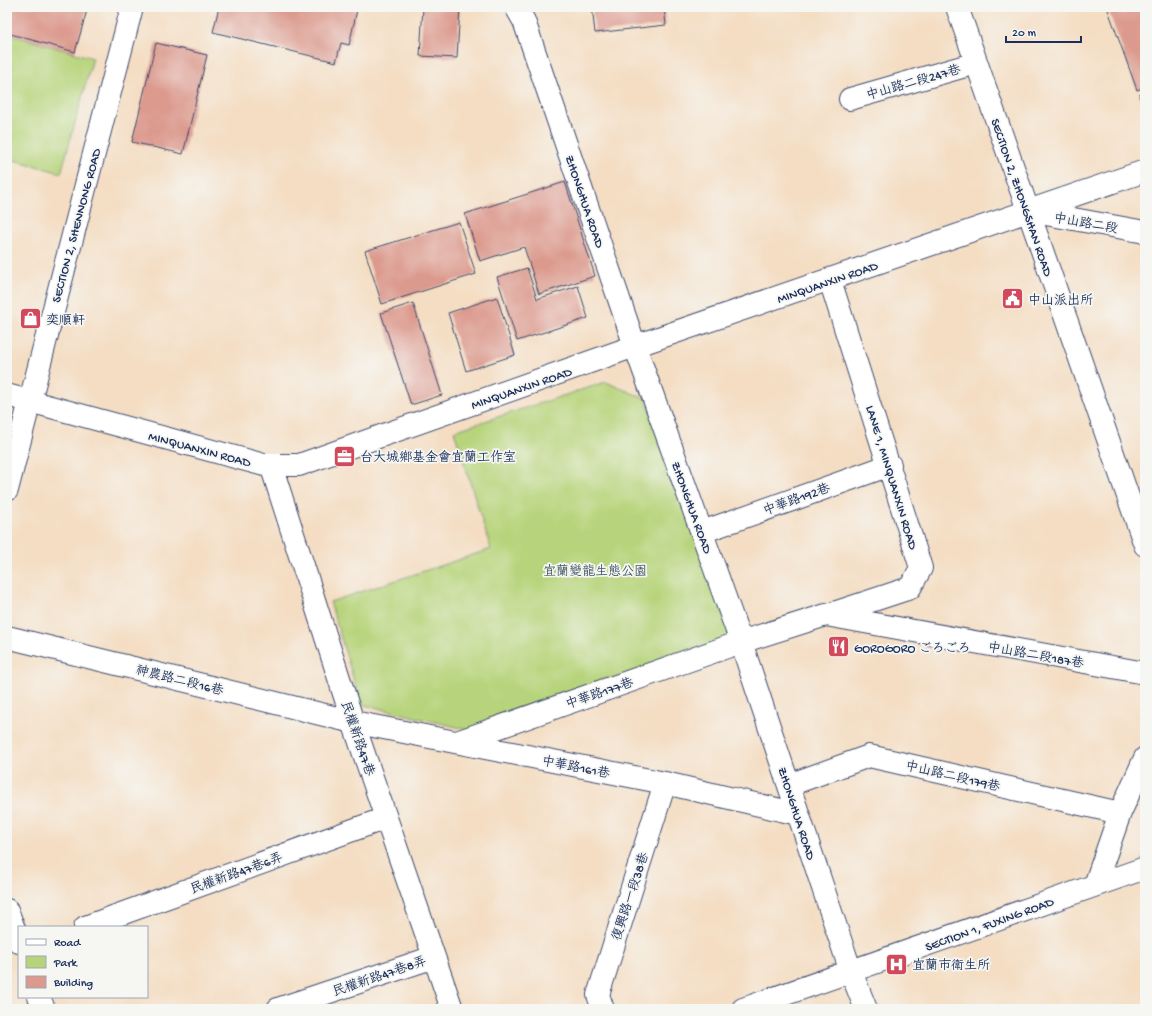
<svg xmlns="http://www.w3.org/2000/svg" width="1152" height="1016" viewBox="0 0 1152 1016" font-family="'Gochi Hand','LXGW WenKai TC','Klee One',sans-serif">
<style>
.green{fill:#b7d47b;stroke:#69826c}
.building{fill:#dc998d}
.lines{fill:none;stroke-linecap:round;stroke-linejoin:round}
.minor-casing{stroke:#3c496d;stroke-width:24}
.minor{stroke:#fff;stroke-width:22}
.labels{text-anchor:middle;stroke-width:3.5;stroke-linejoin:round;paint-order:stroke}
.street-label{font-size:13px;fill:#1b2f5e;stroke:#f6f6f2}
.poi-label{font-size:13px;fill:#1b2f5e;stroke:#f6f6f2;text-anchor:start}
.park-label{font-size:13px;fill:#425865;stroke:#f6f6f2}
</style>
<rect width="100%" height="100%" fill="#f6f6f2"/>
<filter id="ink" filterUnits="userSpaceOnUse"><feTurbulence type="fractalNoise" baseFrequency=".025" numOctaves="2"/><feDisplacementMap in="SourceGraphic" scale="8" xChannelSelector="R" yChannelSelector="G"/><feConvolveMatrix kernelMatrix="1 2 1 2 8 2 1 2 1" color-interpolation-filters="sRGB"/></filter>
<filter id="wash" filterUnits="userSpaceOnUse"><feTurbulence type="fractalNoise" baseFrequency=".012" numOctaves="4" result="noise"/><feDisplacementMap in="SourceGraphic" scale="16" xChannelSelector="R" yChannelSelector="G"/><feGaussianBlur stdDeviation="0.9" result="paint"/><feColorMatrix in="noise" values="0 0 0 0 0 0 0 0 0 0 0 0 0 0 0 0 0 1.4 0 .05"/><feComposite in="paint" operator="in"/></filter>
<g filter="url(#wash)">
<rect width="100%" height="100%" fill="#f4ddc2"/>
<!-- green -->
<path class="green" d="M7,34l86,24 -32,115 -54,-15z
M606,382l40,17 86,240 -263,91 -108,-26 -31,-102 161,-53 -37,-118z"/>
<g id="blocks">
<!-- building -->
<path class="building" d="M7,7h81l-13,45 -68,-19z
M219,7h124l14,3 -8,35 -8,-2 -5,19 -123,-30z
M423,7h37l-3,51 -37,-2z
M592,7h72l2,18 -71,8z
M1107,7h38v80l-8,3z
M156,43l51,12 -24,99 -51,-12z
M1145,93v19l-6,-17z
M565,182l30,94 -56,18 -15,-47 -44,14 -15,-47z
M459,222l17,52 -94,30 -17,-53z
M527,268l10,31 41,-13 10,32 -71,23 -20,-64z
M497,297l18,58 -49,16 -18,-58z
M413,303l29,92 -31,10 -30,-92z"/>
</g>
</g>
<g filter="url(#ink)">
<use href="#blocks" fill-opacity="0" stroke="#3c496d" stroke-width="1"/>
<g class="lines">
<defs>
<path id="minor" d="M516,7l8,14 111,325 106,296 110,330 15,37
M957,7l188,538
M850,99l126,-36
M1029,211l116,21
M7,395l257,70h35l336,-119 510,-175
M271,465l82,257 99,287
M7,490l125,-483
M702,532l188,-67
M828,615l82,-27 11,-20 -91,-288
M7,637l346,85 312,61 133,31
M457,742l284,-100 85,-27 319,58
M789,785l80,-29 251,57
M1095,885l25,-72 25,-55
M7,910l12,32
M85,927l301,-109
M39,997l5,12
M278,1009l156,-52
M603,1009l-5,-14 67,-212
M743,1009l402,-141"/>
</defs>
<!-- minor casing -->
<use href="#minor" class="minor-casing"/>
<!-- minor -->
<use href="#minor" class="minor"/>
</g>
</g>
<!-- icons -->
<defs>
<symbol id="civic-square" viewBox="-11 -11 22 22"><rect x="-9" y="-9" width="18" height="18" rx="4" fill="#d1495b" stroke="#f6f6f2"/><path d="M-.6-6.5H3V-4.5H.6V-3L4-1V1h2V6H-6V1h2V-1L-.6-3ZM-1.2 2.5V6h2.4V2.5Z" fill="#fff"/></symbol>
<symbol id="shop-square" viewBox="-11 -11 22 22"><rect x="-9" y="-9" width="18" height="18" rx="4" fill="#d1495b" stroke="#f6f6f2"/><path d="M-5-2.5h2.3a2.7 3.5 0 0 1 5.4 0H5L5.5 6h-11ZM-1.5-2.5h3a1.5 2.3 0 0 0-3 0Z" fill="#fff"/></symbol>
<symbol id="office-square" viewBox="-11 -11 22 22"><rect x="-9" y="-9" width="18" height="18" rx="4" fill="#d1495b" stroke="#f6f6f2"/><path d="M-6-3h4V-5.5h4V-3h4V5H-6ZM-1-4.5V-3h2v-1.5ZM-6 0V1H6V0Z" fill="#fff"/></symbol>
<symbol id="restaurant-square" viewBox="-11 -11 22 22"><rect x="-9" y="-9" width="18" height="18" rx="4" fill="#d1495b" stroke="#f6f6f2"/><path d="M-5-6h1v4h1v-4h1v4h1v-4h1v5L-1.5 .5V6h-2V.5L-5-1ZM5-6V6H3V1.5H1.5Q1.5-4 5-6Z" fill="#fff"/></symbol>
<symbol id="hospital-square" viewBox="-11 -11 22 22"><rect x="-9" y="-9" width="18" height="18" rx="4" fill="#d1495b" stroke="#f6f6f2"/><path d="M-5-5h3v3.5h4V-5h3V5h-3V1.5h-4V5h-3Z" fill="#fff"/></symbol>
</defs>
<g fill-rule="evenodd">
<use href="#civic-square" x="1000" y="286" width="25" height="25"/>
<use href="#shop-square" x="18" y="306" width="25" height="25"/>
<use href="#office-square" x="332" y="444" width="25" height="25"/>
<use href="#restaurant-square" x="826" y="634" width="25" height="25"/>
<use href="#hospital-square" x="884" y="952" width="25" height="25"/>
</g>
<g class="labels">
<!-- street labels -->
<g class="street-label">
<text transform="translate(913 81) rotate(-16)" y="5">中山路二段247巷</text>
<text transform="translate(1023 197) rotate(71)" y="5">SECTION 2, ZHONGSHAN ROAD</text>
<text transform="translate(586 201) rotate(71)" y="5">ZHONGHUA ROAD</text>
<text transform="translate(1086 222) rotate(10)" y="5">中山路二段</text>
<text transform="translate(75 225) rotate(-75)" y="5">SECTION 2, SHENNONG ROAD</text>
<text transform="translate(827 281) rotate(-19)" y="5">MINQUANXIN ROAD</text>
<text transform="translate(521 387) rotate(-19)" y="5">MINQUANXIN ROAD</text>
<text transform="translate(200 448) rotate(15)" y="5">MINQUANXIN ROAD</text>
<text transform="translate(893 477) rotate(73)" y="5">LANE 1, MINQUANXIN ROAD</text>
<text transform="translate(796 498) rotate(-20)" y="5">中華路192巷</text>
<text transform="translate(693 507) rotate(70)" y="5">ZHONGHUA ROAD</text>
<text transform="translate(1036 654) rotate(10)" y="5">中山路二段187巷</text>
<text transform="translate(180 679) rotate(14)" y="5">神農路二段16巷</text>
<text transform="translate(599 692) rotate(-19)" y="5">中華路177巷</text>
<text transform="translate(359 738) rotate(71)" y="5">民權新路47巷</text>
<text transform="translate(576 766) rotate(11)" y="5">中華路161巷</text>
<text transform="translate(953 775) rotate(13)" y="5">中山路二段179巷</text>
<text transform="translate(798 813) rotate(72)" y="5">ZHONGHUA ROAD</text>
<text transform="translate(236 872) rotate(-20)" y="5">民權新路47巷6弄</text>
<text transform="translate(629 896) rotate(-72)" y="5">復興路一段38巷</text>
<text transform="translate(989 923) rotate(-20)" y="5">SECTION 1, FUXING ROAD</text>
<text transform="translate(379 975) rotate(-19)" y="5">民權新路47巷8弄</text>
</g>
<!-- poi labels -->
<g class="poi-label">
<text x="1028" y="304">中山派出所</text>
<text x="46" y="324">奕順軒</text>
<text x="360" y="461">台大城鄉基金會宜蘭工作室</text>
<text x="854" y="652">GOROGORO ごろごろ</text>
<text x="912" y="969">宜蘭市衛生所</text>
</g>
<!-- park labels -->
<g class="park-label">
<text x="595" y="575">宜蘭變龍生態公園</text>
</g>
</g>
<!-- margin -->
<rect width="1152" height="1016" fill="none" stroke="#f6f6f2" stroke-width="24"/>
<!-- legend -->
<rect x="18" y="926" width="130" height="72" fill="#f6f6f2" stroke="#9ea6b7"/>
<rect x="26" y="939" width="20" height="6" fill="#ffffff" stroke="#9ea6b7"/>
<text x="54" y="946" font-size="12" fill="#1b2f5e">Road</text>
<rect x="26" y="956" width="20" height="12" fill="#b7d47b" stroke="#9ea6b7"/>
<text x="54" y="966" font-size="12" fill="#1b2f5e">Park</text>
<rect x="26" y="976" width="20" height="12" fill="#dc998d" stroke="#9ea6b7"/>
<text x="54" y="986" font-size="12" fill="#1b2f5e">Building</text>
<!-- scale -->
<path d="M1006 36v6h75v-6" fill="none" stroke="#1b2f5e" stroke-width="2"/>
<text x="1012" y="36" font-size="12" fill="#1b2f5e" stroke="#f6f6f2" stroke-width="3" paint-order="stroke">20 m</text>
</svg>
